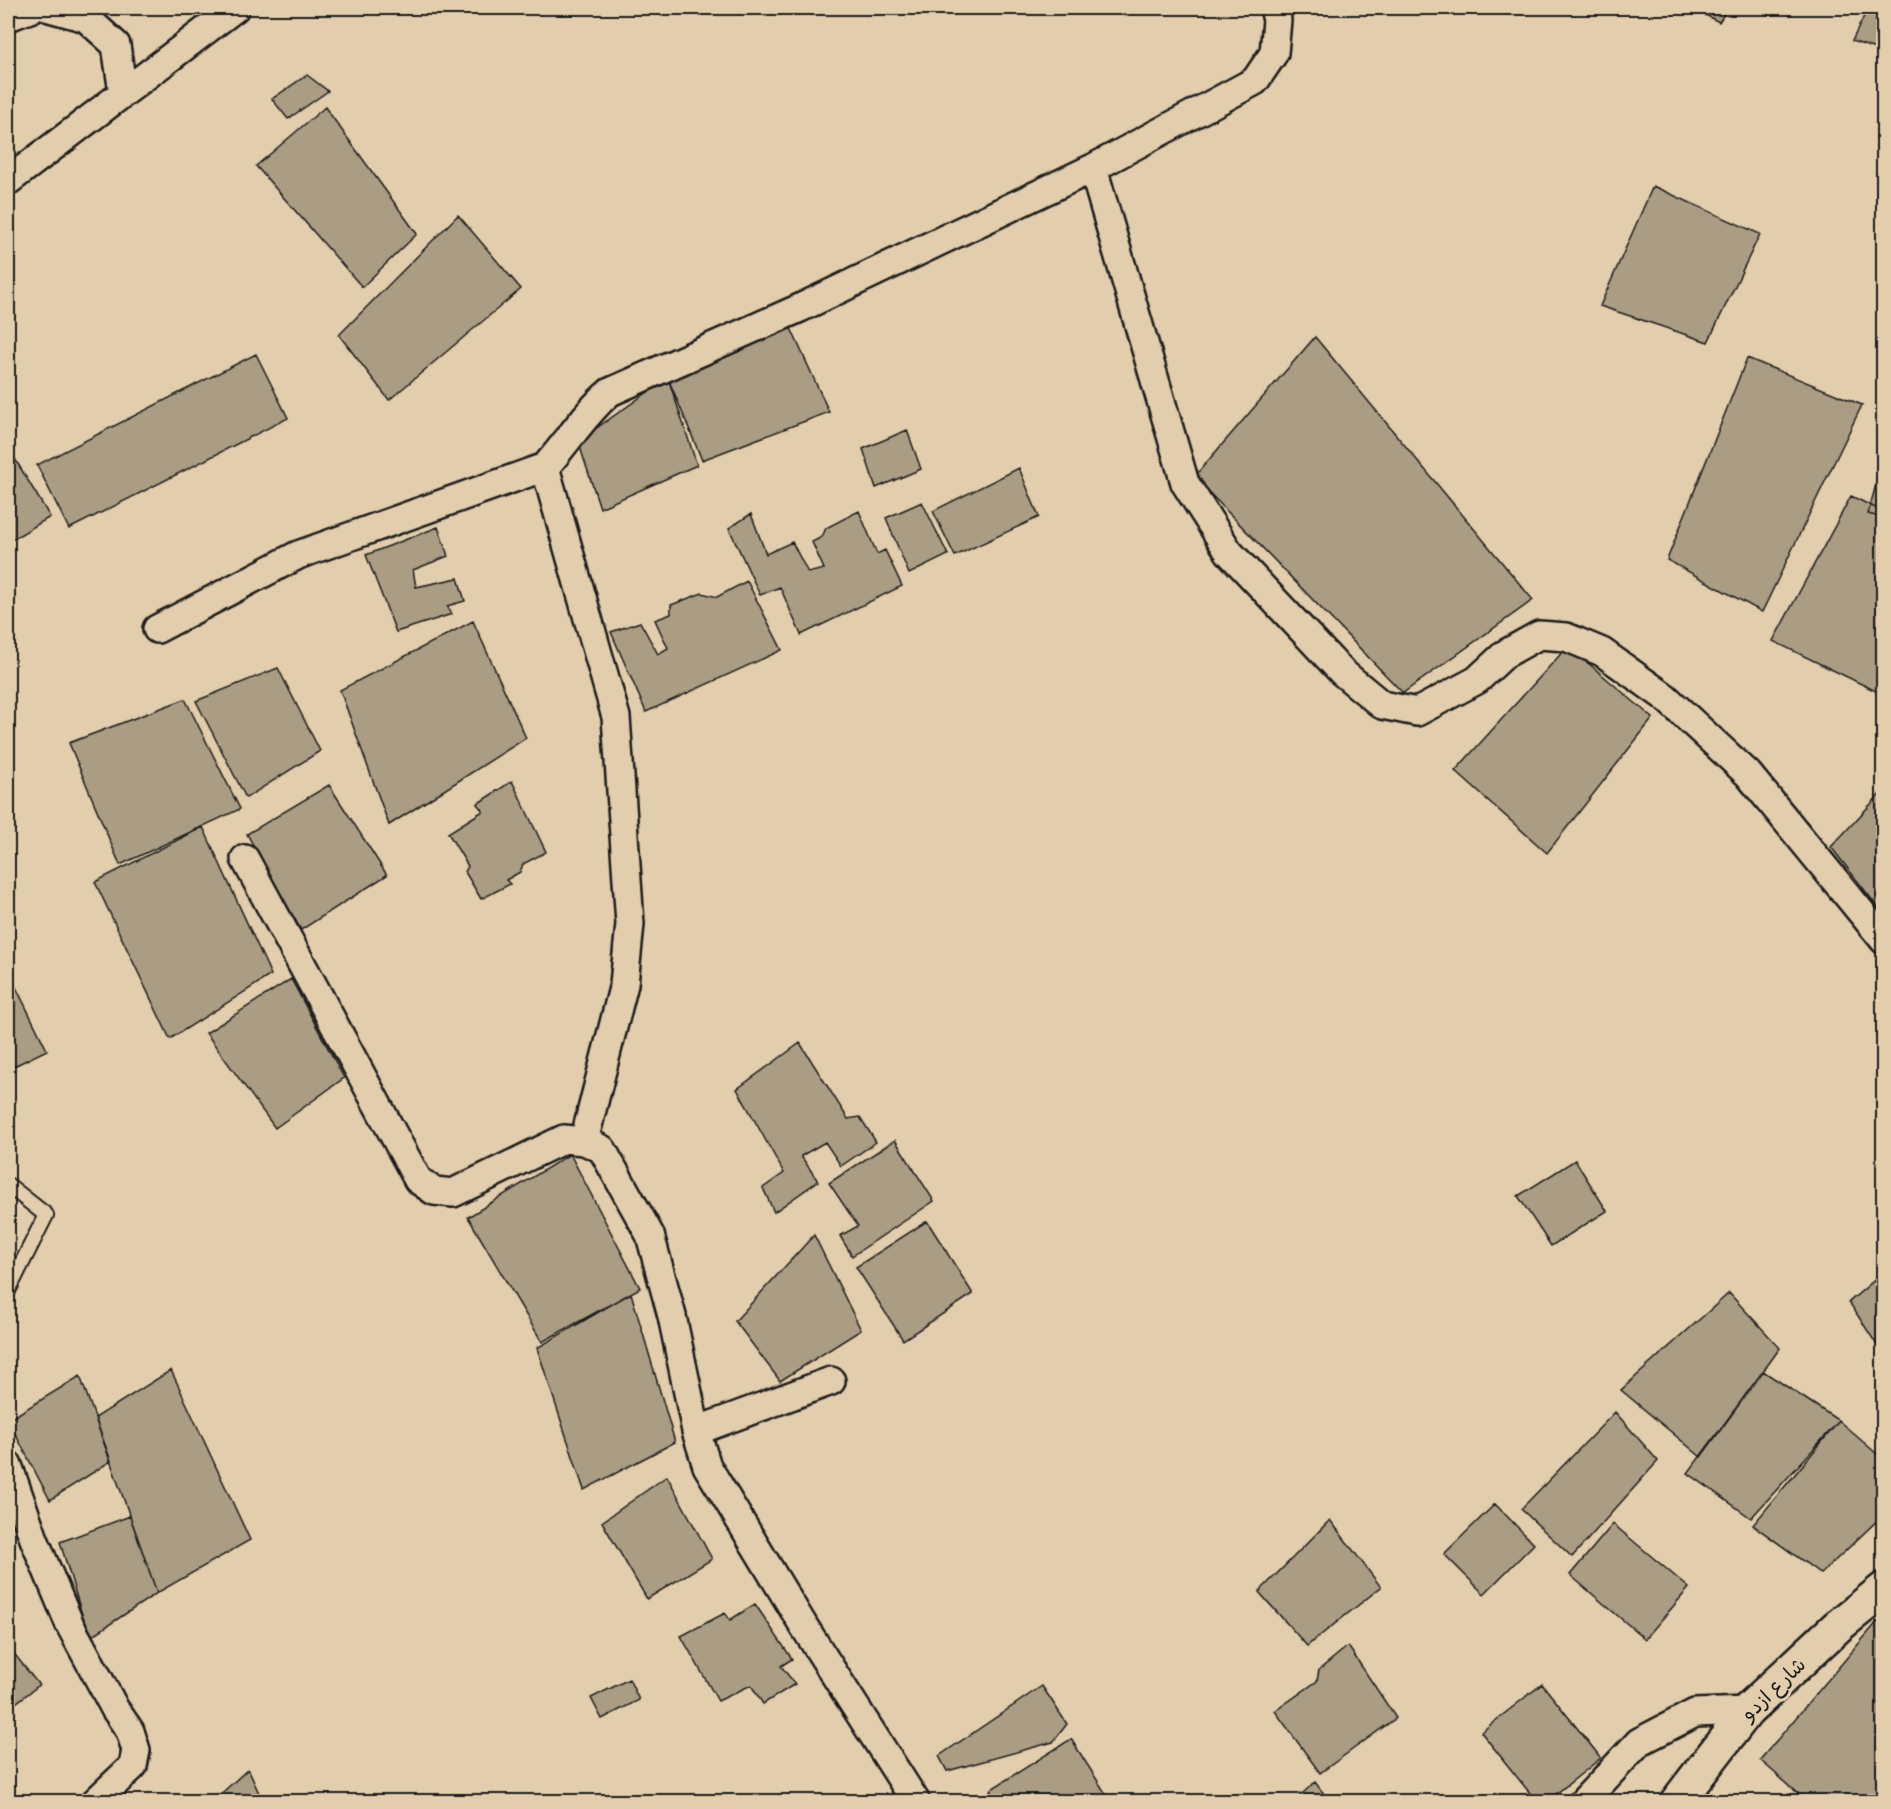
<svg xmlns="http://www.w3.org/2000/svg" width="1891" height="1809" viewBox="0 0 1891 1809" font-family="'Patrick Hand','Playpen Sans Arabic',sans-serif">
<style>
.building{fill:#ab9c84;stroke:#1c1c1c;stroke-width:1.5}
.lines{fill:none;stroke-linecap:round;stroke-linejoin:round}
.service-casing{stroke:#1c1c1c;stroke-width:18}
.minor-casing{stroke:#1c1c1c;stroke-width:32}
.primary-casing{stroke:#1c1c1c;stroke-width:38}
.service{stroke:#e2cdac;stroke-width:14}
.minor{stroke:#e2cdac;stroke-width:27}
.primary{stroke:#e2cdac;stroke-width:33}
.labels{text-anchor:middle;stroke-width:6;stroke-linejoin:round;paint-order:stroke}
.street-label{font-size:20px;fill:#1c1c1c;stroke:#e2cdac}
</style>
<rect width="100%" height="100%" fill="#e2cdac"/>
<filter id="ink" filterUnits="userSpaceOnUse"><feTurbulence type="fractalNoise" baseFrequency=".0167" numOctaves="2"/><feDisplacementMap in="SourceGraphic" scale="12" xChannelSelector="R" yChannelSelector="G"/><feConvolveMatrix kernelMatrix="1 2 1 2 8 2 1 2 1" color-interpolation-filters="sRGB"/></filter>
<g filter="url(#ink)">
<!-- building -->
<path class="building" d="M1692,8h36l-9,14z
M1868,8h16v44l-32,-11z
M307,75l21,16 -40,28 -16,-20z
M325,107l92,127 -55,53 -106,-121z
M1653,186l107,48 -52,108 -108,-36z
M458,215l63,74 -132,111 -50,-65z
M790,326l39,86 -127,48 -34,-82z
M1315,337l218,263 -130,93 -209,-216z
M256,354l32,64 -219,111 -32,-64z
M1747,358l115,47 -100,207 -95,-52z
M668,378l29,87 -97,43 -22,-67z
M907,430l14,39 -45,19 -13,-39z
M12,454l38,63 -42,25v-85z
M1884,455v63l-16,-4z
M1019,468l20,49 -84,39 -22,-45z
M1851,496l33,16v183l-111,-54z
M922,502l26,53 -39,19 -23,-56z
M859,511l18,43 8,-4 17,36 -101,49 -21,-48 -20,8 -31,-67 22,-14 15,40 26,-12 16,31 16,-4 -12,-27 10,-5 4,-9z
M438,527l10,29 -35,14 3,17 42,-9 7,23 -18,5 5,8 -56,18 -30,-77z
M747,581l35,69 -136,62 -35,-80 29,-10 18,32 10,-6 -13,-28 16,-6v-9l31,-12 15,4z
M473,621l53,117 -137,87 -49,-135z
M1568,646l85,72 -106,135 -92,-82z
M278,668l42,83 -74,47 -50,-97z
M185,699l55,110 -120,56 -51,-122z
M512,781l34,71 -23,12 -3,8 -14,8 4,4 -29,15 -16,-27 3,-6 -20,-33 35,-22 -6,-7z
M329,785l58,90 -86,55 -54,-96z
M1884,790v125l-53,-68z
M203,827l68,148 -101,64 -75,-157z
M11,977l36,73 -39,19v-91z
M291,979l53,99 -69,50 -69,-95z
M800,1043l48,76 12,-2 16,25 -35,24 -16,-24 -24,14 17,25 -44,31 -11,-24 21,-15 -47,-84z
M895,1140l39,61 -82,55 -12,-20 18,-10 -29,-43z
M570,1154l70,134 -98,54 -74,-125z
M1575,1160l32,51 -56,35 -33,-50z
M927,1221l46,73 -70,46 -47,-73z
M814,1235l47,95 -81,51 -45,-60z
M1884,1272v84l-35,-54z
M631,1293l44,149 -91,48 -47,-142z
M1729,1293l51,55 -79,109 -80,-67z
M171,1370l79,170 -93,53 -62,-175z
M1763,1371l76,50 -88,97 -63,-45z
M80,1376l31,85 -61,39 -42,-80z
M1615,1412l43,49 -86,96 -51,-48z
M1839,1421l45,39v54l-63,60 -68,-49z
M667,1476l45,83 -65,40 -45,-77z
M1495,1504l39,40 -50,50 -40,-40z
M130,1516l27,77 -68,45 -29,-96z
M1330,1520l51,67 -74,59 -48,-54z
M1613,1524l76,64 -44,51 -75,-64z
M755,1604l37,55 -11,7 14,18 -32,20 -12,-19 -33,16 -37,-65 44,-23 5,7z
M1884,1614v186l-76,2 -48,-42z
M8,1646l31,39 -31,24z
M1348,1646l48,72 -76,55 -45,-62 42,-30 2,-11z
M629,1679l10,21 -37,19 -11,-21z
M1542,1684l59,74 -55,44h-9l-56,-70z
M1042,1686l25,38 -14,18 -106,29 -8,-15z
M1071,1739l40,63h-114l-7,-12z
M248,1769l15,33h-51z
M1315,1782l15,20h-37z"/>
<g class="lines">
<defs>
<path id="service" d="M8,1185l38,30 -38,76"/>
<path id="minor" d="M50,8l36,10 30,27 7,48
M8,17l24,-9
M1093,168l92,315 44,69 113,120 40,33 35,7 60,-32 28,-26 34,-19 27,2 36,15 63,45 83,77 136,166
M8,181l227,-173
M545,467l71,250 14,207 -6,60 -40,157
M157,629l141,-74 247,-88c23,-25 39,-53 65,-75l190,-84 293,-140 162,-87 19,-28 3,-33 -3,-12
M245,859l173,321 16,11 19,2 111,-54 20,2 18,8 48,86 22,81 24,115 11,35 98,162 111,174
M696,1431l135,-50
M8,1465l26,74 36,86 45,84 15,22 6,19 -3,16 -38,36
M1583,1802l56,-60 56,-29 52,-2"/>
<path id="primary" d="M1677,1802l70,-91 91,-85 46,-37"/>
</defs>
<!-- service casing -->
<use href="#service" class="service-casing"/>
<!-- minor casing -->
<use href="#minor" class="minor-casing"/>
<!-- primary casing -->
<use href="#primary" class="primary-casing"/>
<!-- service -->
<use href="#service" class="service"/>
<!-- minor -->
<use href="#minor" class="minor"/>
<!-- primary -->
<use href="#primary" class="primary"/>
</g>
</g>
<g class="labels">
<!-- street labels -->
<g class="street-label">
<text transform="translate(1773 1689) rotate(-44)" y="7">شارع ازدو</text>
</g>
</g>
<!-- margin -->
<rect width="1891" height="1809" fill="none" stroke="#e2cdac" stroke-width="30"/>
<rect x="15" y="15" width="1861" height="1779" fill="none" stroke="#1c1c1c" stroke-width="2" filter="url(#ink)"/>
</svg>
